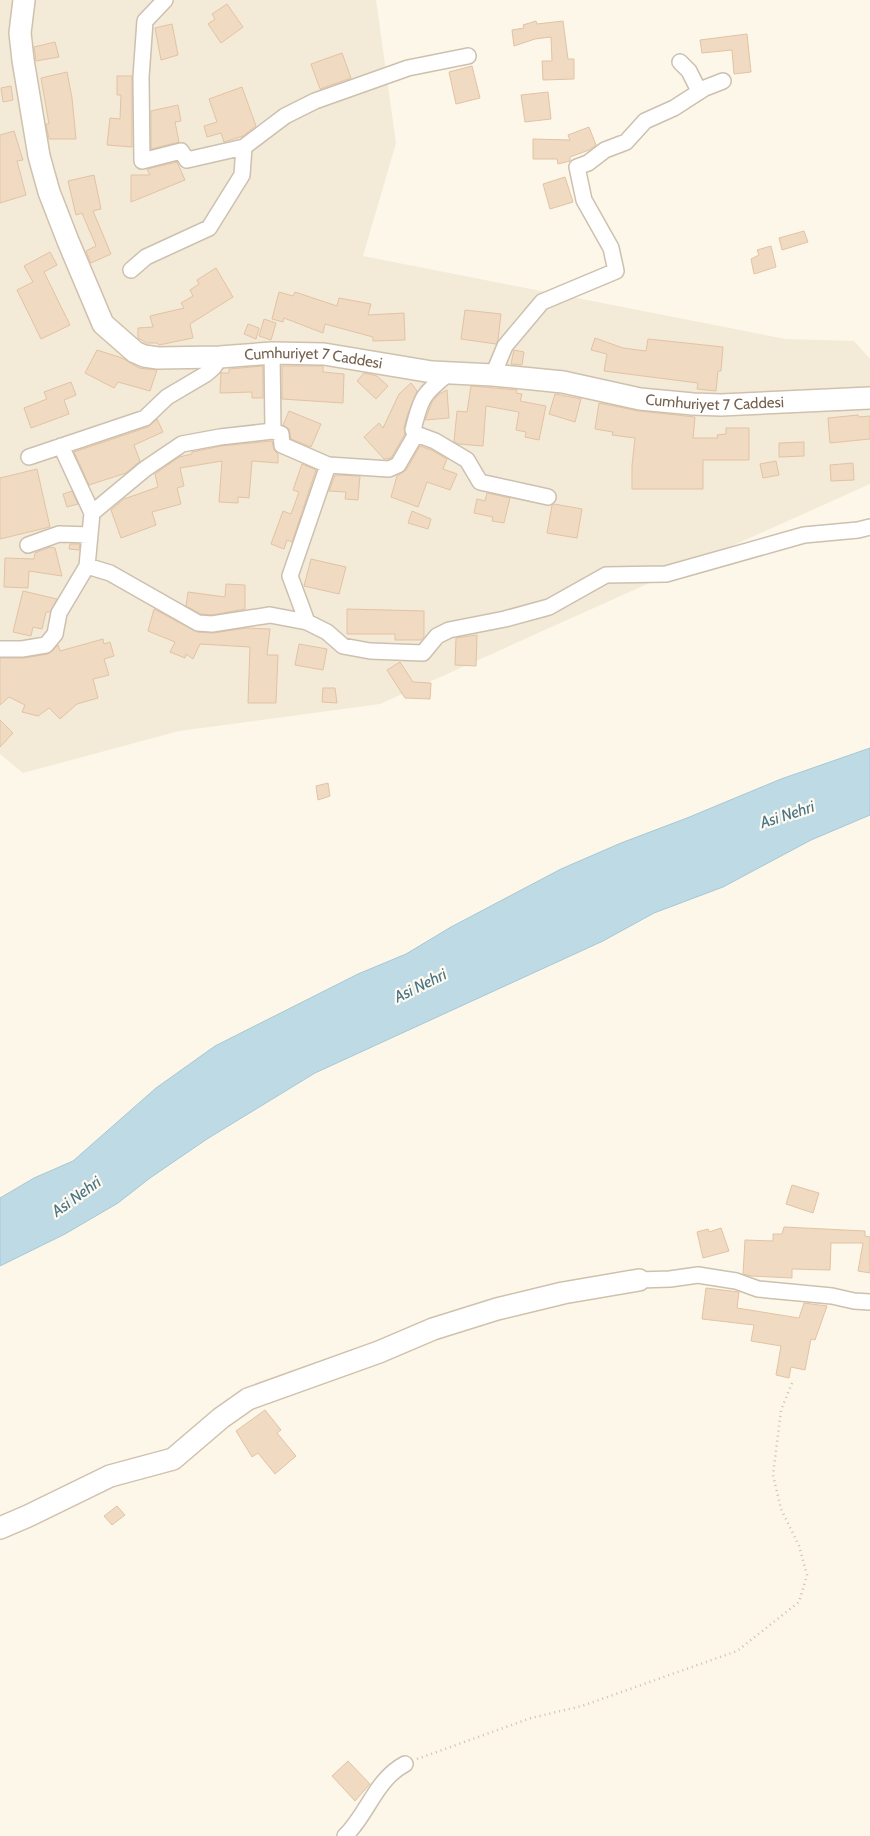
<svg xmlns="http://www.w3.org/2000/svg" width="870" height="1836" viewBox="0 0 870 1836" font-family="Cabin,sans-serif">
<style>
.residential{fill:#f3ead8}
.water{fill:#bedae5;stroke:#a5c8d6}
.building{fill:#f0dac2;stroke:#e2c3a3}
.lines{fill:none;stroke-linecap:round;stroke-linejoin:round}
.street-casing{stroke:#cdc0af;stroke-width:18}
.secondary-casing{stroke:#d0c1ad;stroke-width:24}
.path{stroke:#d5bea5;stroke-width:2.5;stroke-dasharray:1 4;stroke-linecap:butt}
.street{stroke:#fff;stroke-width:15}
.secondary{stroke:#fff;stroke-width:21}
.labels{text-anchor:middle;stroke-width:4.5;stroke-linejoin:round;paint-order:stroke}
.street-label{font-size:15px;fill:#75614e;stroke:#fefaf0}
.water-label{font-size:16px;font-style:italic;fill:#487487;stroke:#fefaf0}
</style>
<rect width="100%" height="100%" fill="#fcf7e9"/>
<!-- residential -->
<path class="residential" d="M0,0h376l20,143 -33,113 422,83 69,2 16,18v125l-490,220 -201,27 -156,42 -23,-19z"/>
<!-- water -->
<path class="water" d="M870,748v67l-59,25 -88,47 -69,26 -51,28 -288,132 -108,66 -57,39 -32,25 -53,31 -65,32v-68l34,-20 39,-17 83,-73 59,-42 143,-72 48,-20 45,-27 110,-58 60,-26 66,-25 94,-39z"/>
<!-- building -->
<path class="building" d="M227,4l16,23 -22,16 -13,-19 7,-5 -3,-5z
M536,21l1,3 26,-3 5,38h6v20l-31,1 -1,-19h10l-1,-24 -16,2 -21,7 -2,-16 12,-2 -1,-3z
M172,24l6,31 -17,5 -6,-32z
M747,34l4,38 -17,2 -2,-24 -30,3 -2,-13z
M55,42l4,15 -23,4 -2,-14z
M342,53l9,25 -31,11 -9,-25z
M472,66l8,32 -24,6 -7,-32z
M67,72l5,26 4,41h-27l-3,-15h3l-8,-46z
M117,76h15v71l-25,-2 3,-27 10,1 1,-24h-4z
M11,86l2,14 -10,2 -2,-14z
M242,87l14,39 -13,10 -19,6 -3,-9 -14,4 -3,-11 13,-4 -8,-23z
M548,92l3,27 -26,3 -4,-27z
M178,105l3,16 -6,1 4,20 -28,7v-38z
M589,127l7,18 -7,5 -19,7v4l-12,3 -1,-5h-24v-20l37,1 -2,-5z
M14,131l9,29 -6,1 9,34 -26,8v-68z
M177,162l8,18 -54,22v-27h19l-3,-6z
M94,175l7,34 -8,2 18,43 -20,9 -5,-12 10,-5 -14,-33 -6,2 -8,-34z
M565,177l8,25 -23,7 -7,-25z
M804,231l4,11 -26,8 -3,-12z
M771,246l5,21 -22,7 -3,-15 8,-4 -2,-5z
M50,252l7,13 -13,7 26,53 -29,14 -24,-49 16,-8 -9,-16z
M216,268l17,29 -43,27 3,14 -34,7 -2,-2h-10l-9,-5v-10l15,-1 -3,-11 34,-8 -3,-5 12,-7 -3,-6 9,-6 -2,-4z
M279,292l14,4 2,-4 42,14 2,-8 32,6 -3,11 36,-2 1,27 -32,1v-4l-48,-13 -2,9 -39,-15 -1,4 -11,-3z
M465,310l36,4 -3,26 -2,4 -35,-5z
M264,319l12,4 -5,17 -12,-4z
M248,324l11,4 -3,11 -12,-5z
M595,338l28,10 23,3 2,-12 75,8 -2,24h-3l-2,20 -19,-2 1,-6 -94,-12 3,-17 -16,-4z
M97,350l25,8 17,10 18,2 -7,21 -32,-9 -4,6 -29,-15z
M514,350l10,2 -2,13 -11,-1z
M263,366v32h-11v-6l-32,1 1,-20h8v-4z
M282,366h41v6l21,2 -1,29 -61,-4z
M364,373l13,3 11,10 -12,13 -19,-18z
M71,382l5,13 -12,5 5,14 -38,14 -7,-20 23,-9 -3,-7z
M411,383l6,8 -10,25 -3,12 1,6 -14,24 -7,1 -20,-22 15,-14 4,5 16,-34z
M471,386l46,4 -1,3 6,1 -2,7 26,5 -7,34 -14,-3 1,-5 -10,-2 3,-18 -33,-6 -3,40 -24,-2 -5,-2 3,-31 10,1z
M447,390l2,28 -24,2 7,-18 7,-8z
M555,394l26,5 -6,23 -26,-8z
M599,403l40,8 56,6 -2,21h25l-1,-3 9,-1v-6h23v32h-46v29h-71v-23l3,-28 -23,-3 1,-3 -18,-3z
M289,411l32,13 -10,23 -20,-8 -2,-10 -6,-4z
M858,415l1,2 11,-1v23l-40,4 -2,-25z
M157,419l6,13 -29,13 6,16 -14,12 -37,12 -15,-33 74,-25z
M272,441l2,9 4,4v9l-26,-2 -3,37 -11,-1v6l-19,-1 3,-41 -42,7 4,18 -7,2 4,16 -29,8 4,13 -35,13 -10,-28 13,-11 34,-12 -3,-13 24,-17 13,-3v-2l29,-6z
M804,442v14l-25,1v-14z
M420,446l11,4 16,9 -4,10 14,5 -7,16 -23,-8 -9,25 -27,-10 6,-21 9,-6z
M776,461l3,14 -16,3 -3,-14z
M853,463l1,17 -23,1 -1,-16z
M302,464l14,6 -24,72 -5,-2 -3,9 -13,-5 12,-33 8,3 8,-22 -6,-2z
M37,469l13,58 -50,12v-61z
M335,475l25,1 -2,24 -13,-1 1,-7 -17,-1z
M72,491l6,13 -11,3 -4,-13z
M487,493l23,5 -6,25 -12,-2 1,-4 -19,-4 3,-14 8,2z
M554,504l28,5 -5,29 -30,-5 5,-28z
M412,511l19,8 -3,10 -20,-6z
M70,544h10l-1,6 -10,-1z
M50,547l5,1 7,28 -33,-5 -1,17 -24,-1 1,-29 29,1 1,-6z
M311,559l35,8 -7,27 -35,-8z
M226,584l19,1v24l-33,6 -11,-1 -15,-8 2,-14 37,5z
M23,591l34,8 -7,13h-4l-4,17 -9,-2 -2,9 -18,-4z
M154,609l43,23 16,1 33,-5 24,1 -3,26h11l-2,48h-28l2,-56 -50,-3 -7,15 -7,-5 -1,4 -15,-6 5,-10 -27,-11z
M347,609l77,2v26l-3,3h-26v-6h-48z
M477,635l-1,31 -21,-1 1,-27z
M103,639l1,5 6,-2 4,14 -10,3 5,16 -16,4 5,19 -21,6 -17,15 -11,-11 -11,8 -16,-4 3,-7 -16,-8 -9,8v-47h24l24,-4 10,-9 2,6z
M299,644l28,5 -4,21 -28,-5z
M400,662l13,20 18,1 -1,16 -25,-1 -18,-28z
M323,688h12l2,15 -15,-1z
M0,720l13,13 -13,14z
M328,783l2,13 -12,4 -2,-14z
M792,1185l27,8 -6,20 -27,-9z
M784,1227l81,4v5l5,1v36l-12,-2 5,-28h-32l-1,27 -38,-1v9l-41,-2 -8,-2 2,-34 28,1v-7h9z
M721,1228l8,23 -26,7 -6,-26 11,-3 1,3z
M706,1288l33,4 -2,16 62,10 5,-15 23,3 -12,34 -4,-1 -6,31 -14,-3 -2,11 -13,-3 5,-29 -30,-5 3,-16 -52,-6z
M265,1410l16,20 -4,3 19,23 -21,18 -17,-21 -6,4 -16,-26z
M117,1506l8,9 -13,10 -8,-9z
M348,1761l22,23 -15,17 -23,-25z"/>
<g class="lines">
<defs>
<path id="street" d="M165,0l-20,21 -4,56 1,84 39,-10 6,9 57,-13
M680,62l9,9 10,20
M131,270l15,-13 63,-29 33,-53 2,-28 41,-31 30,-15 93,-33 60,-12
M449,373c-26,21 -28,24 -36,57l3,4 19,7 32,19 13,22 68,15
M493,375l12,-29 37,-44 74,-31 -5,-23 -27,-48 -7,-33 11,-4 17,-13 21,-8 19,-21 29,-13 31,-20 18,-7
M273,431l8,3 1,11 46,20 61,4 9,-4 18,-31
M61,446l31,67
M29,457l116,-39 22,-21 39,-23 8,-7 6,-10
M28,545l31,-11 31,1
M87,566l23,7 88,50 14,1 58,-9 37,7 20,10 16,14 27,5 53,2 14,-17 12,-6 56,-11 44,-12 57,-32 60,-1 138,-39 54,-5 12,-3
M307,622l-17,-46 38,-111
M0,649h22l24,-4 9,-11 4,-21 28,-47 5,-53 53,-44 37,-25 38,-7 53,-6 -1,-78
M639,1280l31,-1 28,-4 38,6 22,8 74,7 22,5 16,1
M345,1836c23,-22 30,-56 60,-72"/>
<g id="secondary">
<path id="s1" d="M24,0l-4,33 3,27 16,96 10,36 19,49 35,83 32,28 9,4 14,2 62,-1 52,-4 52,1 108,18 61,3 70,7 77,17 53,5 28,1 149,-7"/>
<path d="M0,1528l28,-12 82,-40 63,-17 48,-41 27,-19 131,-47 54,-23 64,-20 66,-16 76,-13"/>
</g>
</defs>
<!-- street casing -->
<use href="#street" class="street-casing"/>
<!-- secondary casing -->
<use href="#secondary" class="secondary-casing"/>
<!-- path -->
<path class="path" d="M417,1759l114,-41 51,-12 155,-55 62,-49 8,-27 -8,-29 -18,-37 -8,-34 8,-65 11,-27"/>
<!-- street -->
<use href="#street" class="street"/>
<!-- secondary -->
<use href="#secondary" class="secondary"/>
</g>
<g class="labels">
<!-- street labels -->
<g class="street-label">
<text dy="5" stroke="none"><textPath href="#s1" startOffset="560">Cumhuriyet 7 Caddesi</textPath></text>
<text dy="5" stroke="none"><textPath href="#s1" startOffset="965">Cumhuriyet 7 Caddesi</textPath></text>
</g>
<!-- water labels -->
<g class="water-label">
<text transform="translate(787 814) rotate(-18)" y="6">Asi Nehri</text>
<text transform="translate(420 985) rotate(-26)" y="6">Asi Nehri</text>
<text transform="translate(76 1196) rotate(-36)" y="6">Asi Nehri</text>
</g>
</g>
</svg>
